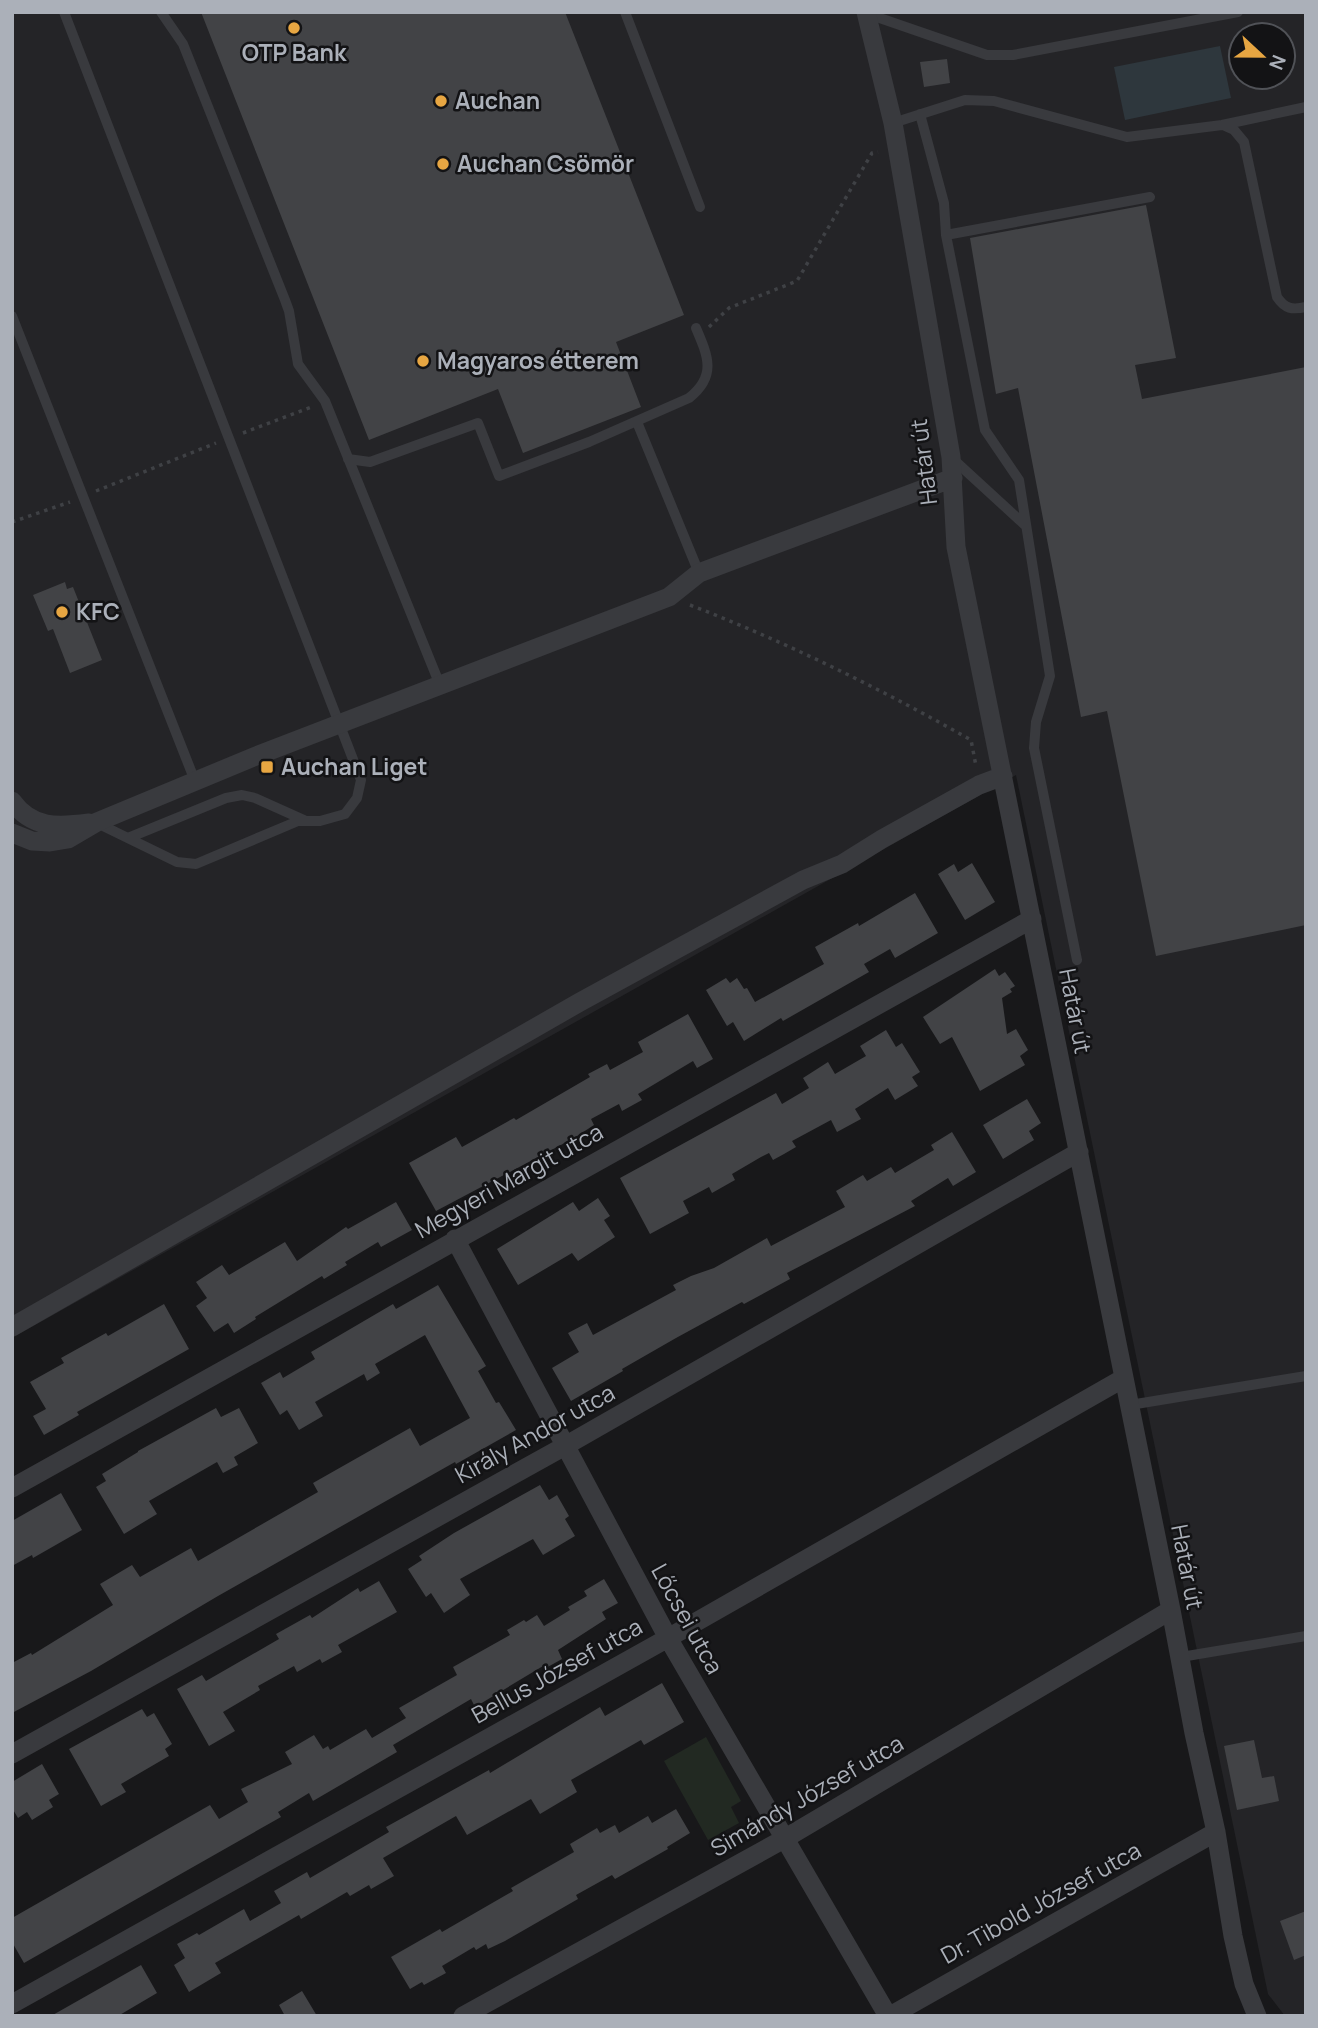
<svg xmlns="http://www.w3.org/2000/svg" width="1318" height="2028" viewBox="0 0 1318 2028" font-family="Manrope,sans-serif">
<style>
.built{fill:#242427;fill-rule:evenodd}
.green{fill:#222922}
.water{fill:#2e373d}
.building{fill:#424346}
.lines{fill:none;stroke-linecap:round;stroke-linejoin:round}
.path{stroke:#3f4145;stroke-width:3.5;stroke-dasharray:3.5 5;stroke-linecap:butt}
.lane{stroke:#393a3e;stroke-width:10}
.street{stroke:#393a3e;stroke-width:19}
.poi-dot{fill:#e7a642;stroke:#131315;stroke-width:2.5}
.labels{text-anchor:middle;stroke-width:5;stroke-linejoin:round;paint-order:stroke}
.poi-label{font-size:23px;font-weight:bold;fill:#abb0b9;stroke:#131315;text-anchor:start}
.street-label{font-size:23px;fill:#abb0b9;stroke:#131315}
</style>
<rect width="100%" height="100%" fill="#18181a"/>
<!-- built -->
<path class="built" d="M12,12h1294v2004h-21l-17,-22 -252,-1219 -1004,563zM1241,35h42v42h-42z"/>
<!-- green -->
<path class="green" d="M706,1737l35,64 -10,6 8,16 -31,17 -44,-79z"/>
<!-- water -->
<path class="water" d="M1220,46l11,52 -106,22 -11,-53z"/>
<!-- building -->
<path class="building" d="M201,12h364l119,303 -68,27 25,65 -118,46 -25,-64 -129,51z
M947,59l3,24 -26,4 -4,-25z
M1146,205l30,153 -41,7 7,34 164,-32v558l-150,31 -49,-245 -26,6 -63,-329 -22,6 -26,-156z
M65,582l2,7 6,-2 29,73 -32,13 -17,-44 -5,2 -15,-36z
M972,863l23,39 -30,18 -27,-46 16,-10 4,8z
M915,893l23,40 -43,25 -5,-9 -26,15 5,8 -86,49 -2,-3 -37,23 -11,-19 -6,4 -21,-36 20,-12 4,5 7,-5 7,11 3,-1 8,14 69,-38 -9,-17 43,-24 1,3z
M995,969l4,7 6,-4 10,14 -5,3 2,3 -10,6 5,36 9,-5 12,21 -8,6 5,9 -45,26 -28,-54 -12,7 -17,-27z
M688,1014l25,45 -16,9 -4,-7 -55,33 4,6 -20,11 -3,-7 -28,15 3,6 -20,13 -138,73 -27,-48 47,-26 6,10 52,-29 2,2 74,-43 -2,-3 19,-10 3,6 33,-18 -5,-10z
M886,1030l10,17 6,-4 18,29 -8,5 6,9 -23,14 -7,-12 -33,21 6,10 -24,13 -6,-12 -39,21 4,6 -12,7 -11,6 -4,-7 -8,4 -29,17 3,6 -23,13 -3,-6 -26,14 6,12 -39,21 -30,-56 156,-85 6,11 27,-16 -6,-10 25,-16 7,12 31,-18 -6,-10z
M1027,1099l14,24 -12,8 5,9 -31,19 -20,-34z
M952,1132l24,40 -23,14 -5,-8 -37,23 4,5 -128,67 3,6 -46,25 -2,-2 -66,36 -54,31 1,2 -52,30 -19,-33 27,-16 -11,-19 19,-10 6,12 83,-45 -3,-5 18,-9 23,-8 53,-30 4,8 74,-39 -9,-16 27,-16 4,6 24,-14 4,6 39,-23 -3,-5z
M598,1198l12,18 -6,4 11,17 -37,24 -6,-8 -54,32 -21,-36 76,-47 6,9z
M396,1202l16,28 -31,17 -3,-5 -33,20 2,3 -23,14 -2,-3 -67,41 1,2 -22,14 -6,-10 -14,9 -18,-26 11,-8 -11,-16 26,-17 7,10 56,-33 12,19 49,-34 2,2z
M438,1285l48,81 -8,5 18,32 3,-1 17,28 -60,34 -1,-2 -237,134 -127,75 -79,42v-50l19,-10 1,2 81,-50 -13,-21 32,-19 8,12 51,-29 7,13 120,-69 -5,-9 97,-55 10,18 50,-28 -45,-83 -50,29 5,9 -13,8 -3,-7 -49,28 8,14 -24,14 -12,-20 -7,5 -19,-32 19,-11 3,6 32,-19 -4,-7 82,-48 3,5z
M164,1304l25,45 -112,63 2,3 -35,20 -11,-19 13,-7 -16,-27 34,-19 -3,-5 45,-25 2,3z
M216,1408l5,9 18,-9 19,35 -24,14 4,8 -15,8 -6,-11 -68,39 8,13 -33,20 -28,-47 10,-6 -4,-7 36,-22v-1z
M540,1485l9,15 8,-5 12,21 -4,3 10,17 -32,19 -10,-16 -73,40 10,16 -26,18 -13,-20 -5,4 -18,-28 14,-9 -3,-4 35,-23z
M61,1493l21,37 -49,28 -1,-3 -20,11v-45z
M604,1579l14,24 -16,9 4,7 -48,31 4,9 -18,10 -1,-3 -68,41 -4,-8 -78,46 4,7 -84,49 -4,-8 -31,19 3,5 -257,146 -12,-21v-24l198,-113 9,14 29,-17 -7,-13 51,-25 -7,-12 29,-17 9,14 5,-3 2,4 36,-21 6,9 34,-20 -7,-10 58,-33 -4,-8 57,-32 -3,-5 17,-10 2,2 11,-7 7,11 26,-16 -2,-3 19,-11 -3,-5z
M379,1581l18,31 -59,33 4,7 -20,11 -2,-4 -23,13 -3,-6 -36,20 2,4 -37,22 12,19 -26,15 -32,-57 25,-14 4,6 73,-42 -3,-5 34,-19 2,3 46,-30 2,4z
M662,1683l22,39 -40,23 -3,-5 -70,40 6,12 -37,22 -9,-15 -64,36 -11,-19 -73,42 11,18 -23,13 -2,-4 -19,11 -3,-4 -46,27 -2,-4 -84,48 6,10 -32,19 -15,-27 11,-7 -8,-14 20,-11 2,2 45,-26 6,12 31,-18 -7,-12 33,-19 3,6 79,-46 -3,-5 103,-57 1,3 110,-66 5,9z
M142,1709l5,8 7,-4 18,31 -7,5 4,7 -48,28 5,8 -25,14 -32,-57z
M1254,1740l8,38 12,-2 5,25 -42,9 -13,-64z
M42,1764l17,30 -10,6 4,7 -21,13 -5,-8 -9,6 -6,-10v-26z
M676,1809l14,24 -23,14 1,2 -53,30 -3,-4 -36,20 2,4 -73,42 -17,8 -2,-5 -10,6 -2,-3 -32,19 4,7 -22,12 -2,-3 -12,7 -19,-32 49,-28 2,3 71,-41 -2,-3 63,-36 -4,-8 27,-16 3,5 15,-8 4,8 29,-17 4,7z
M1306,1911v44l-12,5 -14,-39z
M141,1965l16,28 -39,23h-67z
M302,1991l15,25h-32l-6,-11z"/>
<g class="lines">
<!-- path -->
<path class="path" d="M709,327l20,-19 68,-27 75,-128 6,-1
M243,433l71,-27
M96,491l120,-48
M12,522l58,-20
M690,605c96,37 191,84 281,135l5,26"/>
<!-- lane -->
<path class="lane" d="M64,12l297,768 -4,18 -12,16 -25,7h-22l-102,43 -19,-2 -80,-39
M161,12l22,32 102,256 4,11 9,53 27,37 115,284
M625,12l75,195
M868,14l119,41h26l225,-43
M920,114l24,89 2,32 39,195 34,50 31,196 -14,46 -2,26 43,212
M893,123l72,-23 29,1 133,36 95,-12 84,-18
M1223,125l11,5 10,12 33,155c8,12 15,13 29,10
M946,235l204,-38
M12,316l183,465
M637,422l62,151
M348,459l22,3 108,-39 21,53 90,-34 100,-44c28,-22 19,-42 7,-70
M954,460l72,66
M128,838l98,-40 16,-3 13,3 49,22
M1130,1405l176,-29
M1181,1657l125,-21"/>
<!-- street -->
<path class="street" d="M866,12l27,111 58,334 5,90 215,1063 23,123 22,99 17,104 11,48 13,32
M12,801c20,28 46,26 77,22
M12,833l20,8 18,1 18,-3 29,-17 159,-66 413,-159 30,-24 254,-95
M455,1239l213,399 220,378
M12,1327l568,-325 223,-122 39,-16 40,-25 97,-54 24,-9
M12,1488l1020,-569
M12,1754l553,-308 514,-294
M12,2004l656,-366 456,-260
M463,2016l321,-177 387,-229
M890,2016l326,-184"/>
</g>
<!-- markers -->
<g class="poi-dot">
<circle cx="294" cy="28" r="7"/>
<circle cx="441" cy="101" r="7"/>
<circle cx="443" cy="164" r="7"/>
<circle cx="423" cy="361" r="7"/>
<circle cx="62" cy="612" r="7"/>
<rect x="260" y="760" width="14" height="14" rx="3.5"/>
</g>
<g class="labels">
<!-- poi labels -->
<g class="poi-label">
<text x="294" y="61" text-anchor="middle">OTP Bank</text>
<text x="455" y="109">Auchan</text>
<text x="457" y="172">Auchan Csömör</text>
<text x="437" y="369">Magyaros étterem</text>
<text x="76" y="620">KFC</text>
<text x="281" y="775">Auchan Liget</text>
</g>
<!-- street labels -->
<g class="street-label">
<text transform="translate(924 462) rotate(-97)" y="8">Határ út</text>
<text transform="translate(1075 1011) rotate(79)" y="8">Határ út</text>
<text transform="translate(509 1181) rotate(-29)" y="8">Megyeri Margit utca</text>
<text transform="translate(535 1434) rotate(-29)" y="8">Király Andor utca</text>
<text transform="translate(1187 1567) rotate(79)" y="8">Határ út</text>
<text transform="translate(687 1619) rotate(61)" y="8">Lőcsei utca</text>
<text transform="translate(557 1671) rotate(-29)" y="8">Bellus József utca</text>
<text transform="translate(807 1796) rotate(-30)" y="8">Simándy József utca</text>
<text transform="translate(1041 1903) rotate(-29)" y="8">Dr. Tibold József utca</text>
</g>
</g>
<!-- border -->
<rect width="1318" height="2028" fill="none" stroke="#abb0b9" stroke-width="28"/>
<!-- north arrow -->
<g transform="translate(1262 56) rotate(112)"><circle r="33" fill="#131315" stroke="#505257" stroke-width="2"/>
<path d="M0-5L12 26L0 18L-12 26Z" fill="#e7a642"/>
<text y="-10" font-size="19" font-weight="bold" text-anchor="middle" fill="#abb0b9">N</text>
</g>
</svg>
